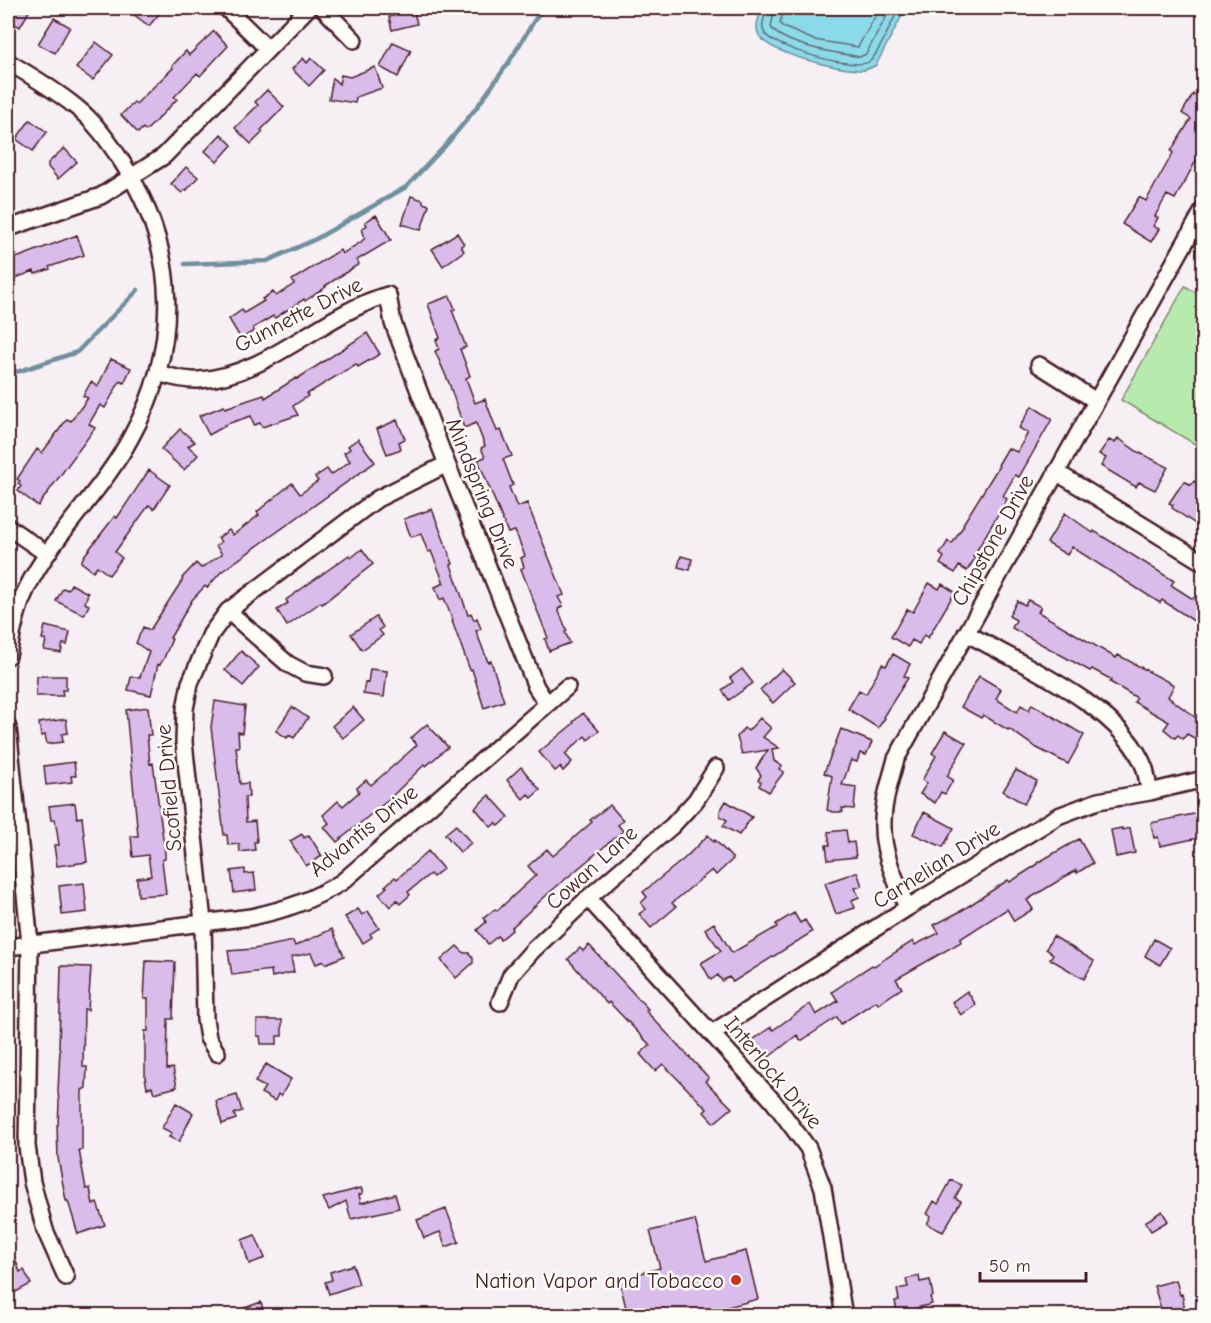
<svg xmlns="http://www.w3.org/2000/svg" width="1211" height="1323" viewBox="0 0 1211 1323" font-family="'Comic Neue',sans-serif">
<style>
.green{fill:#b6ebad;stroke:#80856c;stroke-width:1.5}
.water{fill:#8bdae9;stroke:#718f9d;stroke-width:1.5}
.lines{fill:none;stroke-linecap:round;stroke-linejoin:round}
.shore{stroke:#646a77;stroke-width:1.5}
.stream{stroke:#718f9d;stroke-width:4.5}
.building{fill:#d9bcea;stroke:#4a1f2b;stroke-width:1.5}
.street-casing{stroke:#4a1f2b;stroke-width:20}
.street{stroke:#fdfcf7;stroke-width:15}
.poi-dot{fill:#c8321e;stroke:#fdfcf7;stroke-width:2}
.labels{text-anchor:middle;stroke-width:5;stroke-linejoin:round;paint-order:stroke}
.street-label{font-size:22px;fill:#4a1f2b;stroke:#fdfcf7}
.poi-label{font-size:22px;fill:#4a1f2b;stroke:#fdfcf7;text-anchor:end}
</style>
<rect width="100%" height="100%" fill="#f6eff4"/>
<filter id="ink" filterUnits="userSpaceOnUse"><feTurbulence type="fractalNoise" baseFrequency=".0167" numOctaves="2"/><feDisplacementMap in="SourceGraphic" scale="12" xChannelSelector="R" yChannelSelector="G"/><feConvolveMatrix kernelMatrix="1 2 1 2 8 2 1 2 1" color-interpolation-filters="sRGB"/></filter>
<g filter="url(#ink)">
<!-- green -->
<path class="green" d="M1185,286l18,11v152l-82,-49z"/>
<!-- water -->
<path class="water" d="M763,8h143l-30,57c-5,3 -11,6 -17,5 -22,-1 -84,-15 -98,-32 -8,-9 -3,-21 2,-30z"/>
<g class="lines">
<!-- shore -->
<path class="shore" d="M767,8c-1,8 -8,17 -2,26 10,14 93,38 105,27 9,-7 23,-42 29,-53
M775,8l-4,19c12,19 68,26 89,30l6,-3 25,-46
M784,8l-4,15 3,4 31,13 44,7 22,-39"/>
<!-- stream -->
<path class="stream" d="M185,264l82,-3 49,-22 90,-52 40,-42 31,-38 32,-45 33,-54
M8,373l12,-2 57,-19 61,-62"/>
</g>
<!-- building -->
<path class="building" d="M8,8h23l-11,19 -12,-7z
M125,8h39l-15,18z
M413,8l4,16 -25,6 -3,-13 5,-1 -1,-4z
M54,18l16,9 -15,26 -17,-9z
M214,31l14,15 -28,30 -3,-3 -23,24 3,2 -31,32 -3,-3 -5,5 -17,-18 13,-13 2,2 37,-36 -1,-2 14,-15 3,4z
M96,42l17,13 -20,25 -17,-12z
M393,42l18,8 -13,27 -18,-10z
M303,58l4,5 4,-5 13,12 -15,16 -17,-17z
M375,67l7,21 -26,9 -1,6 -26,-4 4,-21 6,6 2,-9 9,2z
M267,90l17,17 -23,23 2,2 -12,12 -16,-16 23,-23 -3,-3z
M1193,94l10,6v48l-28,51 -8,-4 -12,21 3,2 -5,8 6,3 -8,13 -29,-18 17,-27 7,4 27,-48 -2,-2 20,-32 -9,-6z
M30,120l17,12 -14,19 -17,-12z
M221,134l11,11 -15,17 -12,-11z
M64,148l13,14 -19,17 -10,-12v-4z
M186,167l12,10 -11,13 -1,-1 -4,4 -11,-9z
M411,196l12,4v3l6,2 -8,25 -19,-6z
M376,215l15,25 -34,20 2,4 -34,22 1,1 -21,14 -1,-2 -29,19 -2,-2 -20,12 1,3 -13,8 -12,-20 13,-9 2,3 20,-12 -2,-2 11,-7 3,4 18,-12 -2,-4 48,-30 2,4 19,-12 4,-4 -3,-9 5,-4 -2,-3z
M457,233l7,11 -3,2 3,5 -21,15 -11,-17z
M77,235l7,20 -35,12 1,2 -15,5 -1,-3 -26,10v-22l11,-2z
M450,296l5,13 -3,1 14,37 -6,2 10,27 -4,2 9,25 10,-4 12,32 4,-1 11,26 -9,3 10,26 -4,2 8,20 10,-4 37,92 -6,2 5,9 -5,3 9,22 -2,1 5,11 -21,8 -4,-12 3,-1 -27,-69 3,-2 -3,-9 4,-2 -10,-25 -7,2 -30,-73 7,-3 -4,-9 4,-2 -9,-23 -12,5 -15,-45 -14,-32 4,-2 -3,-9 4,-2 -12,-34z
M367,333l13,21 -22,13 -2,-3 -49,30 1,2 -15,10 5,9 -36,12 -2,-4 -6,2 -3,-9 -27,9 1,1 -16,9 -10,-19 25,-10 1,2 39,-13 1,3 31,-20 1,1z
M111,359l20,9 -7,15 -4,-2 -15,27 -5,-3 -11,19 6,4 -57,78 -20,-15 3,-5 -3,-3 2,-2 -3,-2 20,-30 5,4 25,-34 4,2 17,-23 -5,-2 8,-14 7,4z
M1032,406l20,13 -33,58 -4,-2 -12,21 4,3 -34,58 2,1 -8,13 -8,-5 -4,7 -15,-9 4,-7 -4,-3 8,-13 4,3 12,-19 -1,-1 36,-58 -1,-1 10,-17 9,4 11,-19 -9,-5z
M397,420l8,19 -6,3 2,7 -14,5 -10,-25z
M180,429l15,13 -7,4 10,9 -14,15 -23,-21z
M1118,438l20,14 30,15 -13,23 -16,-8 -3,5 -35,-21 5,-8 -7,-4 10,-14 6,3z
M358,439l17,23 -154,110 -14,16 -2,-2 -13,14 -22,38 2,1 -8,19 -4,7 -2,-1 -7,31 -23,-5 3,-13h9l9,-25 -13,-9 7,-16 7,3 33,-51 -1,-1 14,-15 5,5 21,-14 -6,-8 5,-4 -3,-4 11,-8 4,5 26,-20 -2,-3 35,-29 8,11 18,-13 -3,-4 12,-8 4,6 19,-14 -6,-8 6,-4 -2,-3z
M149,470l21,15 -16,24 -5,-4 -34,47 7,6 -13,17 -12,-9 -4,5 -12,-9 3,-6 31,-40 2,2z
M1184,481l7,4 3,-4 9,7v41l-31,-21 1,-3 -4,-2z
M432,509l21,55 -2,1 17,50 3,-2 3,7 3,-2 4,11 -5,2 12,31 3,-1 13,40 -20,7 -12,-39 -2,1 -18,-49h1l-9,-23 -4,2 -5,-13 9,-4 -13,-32 -3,1 -7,-18 -10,3 -7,-18z
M1065,513l28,20 1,-2 80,50 -3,4 22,14 3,-4 7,5v27l-41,-27 -2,3 -88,-56 -5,8 -20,-12z
M362,549l11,15 -51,40 -1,-2 -34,24 -10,-16 11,-7 -2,-3 63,-45 2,3z
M681,556l11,3 -2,11 -12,-3z
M929,583l10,6 3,-5 13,8 -27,46 -4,-3 -5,9 -7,-4 -4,7 -17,-10 16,-28 6,3z
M71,584l17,9 -3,10 4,2 -5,10 -28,-14 7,-13 5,2z
M1028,600l13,7 -3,5 78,46 2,-3 56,30 -6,12 35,26v20l-16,-9 -4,5 -5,-4 -3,3 -11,-9 5,-7 -35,-20 3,-4 -27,-16 2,-2 -20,-11 -2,2 -78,-43 4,-8 -7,-4 8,-15 8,4z
M376,617l7,10 -4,3 4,5 -21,15 -11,-16z
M45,626l25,6 -3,13 -4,-1 -2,9 -17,-3 2,-10 -4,-1z
M241,651l18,16 -16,19 -18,-16z
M893,654l17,10 -6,12 4,2 -25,39 2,1 -7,10 -30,-19 11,-19 7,4 16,-30 4,2z
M370,669l17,2 -3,26 -21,-3 2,-12 3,1z
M742,669l11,14 -24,17 -7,-10 11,-8 -3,-4z
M782,669l13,13 -22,21 -13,-13z
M37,676h29v14h-4l1,6h-27z
M979,676l22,13 -5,10 21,13 4,-7 8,5 3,-6 52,31 -16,29 -31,-16 -28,-19 -1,1 -25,-15 -2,3 -20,-11z
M215,701l30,5 -3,27 -4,-1 1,15h-3l4,37 8,-1 1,14h-4l1,25 9,-1 2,21h-3l1,8 -15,2 -1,-8 -11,1 -1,-10h-3l-13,-108z
M148,707l3,28h-4l3,29 3,-1 12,90v6l-3,1 4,34 -28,2 -1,-18 14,-2 -3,-21 -15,2 -2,-21h7l-12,-126z
M292,707l16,11 -14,20 -5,-3 -2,3 -11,-7z
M353,707l11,13 -21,18 -11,-12z
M583,713l16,18 -11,9 -3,-4 -20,18 7,8 -9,9 -3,-4 -5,4 -16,-19 35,-29 -1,-1z
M760,718l11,10 -8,9 16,11 -7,1 2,12 8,5 -3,3 5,3 -15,20 -10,-6 2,-4 -3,-2 3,-5 -5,-7 12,-18 -26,4 -5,-17 7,-9 4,3z
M66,719l2,14 -6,1 1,8 -16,2 -2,-9 -4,1 -2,-13z
M427,724l21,23 -22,19 -1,-2 -39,38 -49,40 -13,-15 5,-4 -6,-8 15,-14 5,5 16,-14 -2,-4 9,-8 5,5 21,-18 25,-22 -6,-7z
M841,729l31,13 -6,13 -6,-2 -3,9 -6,-2 -9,25 14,2 -2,22 -12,-1 1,4h-10l-6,-2 5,-34 -8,-3z
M945,731l21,12 -19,33 6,4 -8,14 -4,-2 -6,11 -15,-9 7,-11 -5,-3 14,-24 -4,-3z
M74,762l2,14h-5l1,6 -26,3 -2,-19z
M521,767l19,23 -9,8 -3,-4 -5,5 -16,-19z
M1016,770l21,11 -13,23 -21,-13z
M489,795l20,22 -10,9 -3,-3 -5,4 -16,-19z
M726,801l26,16 -13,18 -16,-9 4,-6 -7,-4v-5z
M75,803l2,15 5,-1 5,45 -30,4 -3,-21h5l-4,-26 -4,1 -2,-14z
M610,805l13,15 -5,5 5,6 -73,61 -39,36 1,2 -12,10 -2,-4 -10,8 -11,-14 9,-8 -2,-4 11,-9 2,2 39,-36 -8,-9 19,-17 6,7 39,-34 -2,-2z
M924,812l30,16 -11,19 -30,-13z
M1203,812v25l-43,9 -2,-9 -4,1 -3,-15z
M456,825l15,18 -11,9 -15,-18z
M1122,828v2l8,-2 5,25 -19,4 -5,-27z
M846,830l2,13 6,-1 2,15 -28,3 -2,-15h4l-2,-13z
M302,834l2,4 5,-3 13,21 -16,10 -16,-25z
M708,835l6,7 1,-2 18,19 -17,16 -4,-5 -40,33 4,4 -25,21 -12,-14 7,-5 -5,-6 6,-6 -4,-5 42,-34z
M1079,839l14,24 -16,10 -1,-3 -49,30 6,9 -19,12 -7,-12 -47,30 1,3 -65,37 6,9 -24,16 -2,-3 -35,23 -4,-7 -36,24 -4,-6 -33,26 -14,-19 21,-15 2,3 37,-26 6,11 22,-14 -6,-9 26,-18 14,-9 2,1 39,-25 2,4 24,-12 -5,-8 27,-14 47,-31 2,2 28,-18 -1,-1z
M428,851l15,18 -10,8 -3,-3 -22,18 2,3 -10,9 -3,-4 -7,7 -11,-13 8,-7 -2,-1 10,-9 2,2z
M245,869v5l9,-1 2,17 -22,3 -3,-22z
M857,872l5,14 -7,2 4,9 -7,3 3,8 -19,6 -11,-31z
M84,883l3,29 -25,3 -3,-29z
M358,909l4,6 6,-4 11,17 -9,6 2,3 -9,6 -18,-26z
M794,913l6,10 5,-3 7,12 -79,50 -4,-5 -7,4 -4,-6 -7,5 -10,-17 20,-12 -16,-22 9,-6 18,30 45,-26 -1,-3z
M332,929l12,27 -19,8 -1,-3 -8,3 -5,-11 -20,4 3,15 -22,5 -1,-7 -39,5 -4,-24 26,-2 39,-8 2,5z
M1053,936l41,25 -10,18 -34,-20 3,-5 -7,-5z
M1154,939l16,9 -10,17 -15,-9z
M589,945l59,64 -2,2 63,67 -4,3 27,27 -18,15 -10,-11 3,-3 -44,-45 -8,7 -15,-17 10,-9 -41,-43 -2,2 -39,-45 12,-11 3,3z
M457,946l7,7h5l4,5v5l-17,15 -15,-18z
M146,961l29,1 -2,57h-5l-1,50 6,-1 4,19 -23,6 -2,-6 -5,1 -2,-11v-46h3v-32h-4z
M61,966l30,1 -3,43 -4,-1 -1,58h4l-1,21 -4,2v60h-3l7,39 4,-1 3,17 4,-2 8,22 -27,9 -10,-33h-2l-8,-43 -1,-33h1l1,-22 -1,-12 2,-42 -1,-1z
M967,991l9,14 -15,10 -9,-13z
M257,1020h25v16h-5v8h-16l-1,-8h-3z
M266,1064l25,15 -10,17 -3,-2 -3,7 -14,-8 4,-6 -10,-5z
M237,1095l5,16 -8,3 2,5 -14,5 -6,-23z
M176,1103l17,10 -14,29 -10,-5 3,-4 -10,-5z
M951,1180l11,5 -7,13 6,3 -18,31 -16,-8 4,-8 -4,-2 7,-13 4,3z
M361,1188l2,5 -4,2 2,8 34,-9 4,14 -48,11 -5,-18 -17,9 -6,-12z
M446,1209l13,33 -13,5 -6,-15 -16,6 -7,-18z
M1162,1211l6,10 -17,10 -6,-9z
M695,1220l11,41 40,-10 12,48 -64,17h-66l-9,-37 41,-11 -10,-37z
M255,1235l10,23 -16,6 -7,-24z
M8,1242h1l11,30 4,-2 7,14 -19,10 -4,-10z
M353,1265l6,19 -30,10 -4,-12 7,-2 -2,-8z
M919,1276l1,6 10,-2 3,16 -3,1 2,7 -20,5 1,5 -11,2 -1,-5 -4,1 -2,-11 4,-1 -2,-11 11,-2 -2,-8z
M1176,1280l4,15 2,-1 3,16 -16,5 -2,-5 -5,2 -8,-26z
M261,1302l4,14h-37v-2z"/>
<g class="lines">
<defs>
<path id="street" d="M226,8l41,40
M323,8l31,32
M8,62c22,13 47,28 68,45 19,15 33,35 46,55 57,88 59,184 9,275 -29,55 -78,97 -105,153 -10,21 -14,44 -18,66
M8,225l7,1 86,-30 63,-40 144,-148
M1039,365l57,36
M158,373c13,4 27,8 41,7 69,-4 124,-67 189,-85l5,28 50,131 93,233 11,17
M1056,472l148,91
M8,527l39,27
M228,611l60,53 17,9 19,3
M966,633c55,31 157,74 179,136 2,8 3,16 5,23
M8,727l22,217 -3,202 5,36 13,48 21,47
M588,898l185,203 35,47 15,40 21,128
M907,908c-10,-26 -24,-53 -24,-80 -1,-23 7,-47 13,-69l308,-550
M8,947l243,-30c37,-8 59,-16 91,-35l225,-195
M500,1002l11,-27 22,-25 55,-52 84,-72 24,-26 20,-32
M712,1033l195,-125 151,-92 40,-15 52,-9 54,-13
M217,1053l-9,-15 -3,-19 -2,-97 -19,-180 1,-33 5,-26 21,-49 17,-23 149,-112 70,-35"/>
</defs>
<!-- street casing -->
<use href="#street" class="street-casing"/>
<!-- street -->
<use href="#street" class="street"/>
</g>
</g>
<!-- markers -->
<circle class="poi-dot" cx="736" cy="1280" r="6"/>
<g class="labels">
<!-- street labels -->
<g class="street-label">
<text transform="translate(298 314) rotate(-27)" y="8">Gunnette Drive</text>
<text transform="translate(483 493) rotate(68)" y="8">Mindspring Drive</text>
<text transform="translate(992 540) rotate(-61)" y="8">Chipstone Drive</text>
<text transform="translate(168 788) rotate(-95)" y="8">Scofield Drive</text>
<text transform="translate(363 830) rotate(-39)" y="8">Advantis Drive</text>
<text transform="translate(936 864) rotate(-32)" y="8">Carnelian Drive</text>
<text transform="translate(591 867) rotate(-42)" y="8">Cowan Lane</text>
<text transform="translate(774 1072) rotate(50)" y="8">Interlock Drive</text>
</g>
<!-- poi labels -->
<g class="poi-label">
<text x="724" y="1288">Nation Vapor and Tobacco</text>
</g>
</g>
<!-- margin -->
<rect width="1211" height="1323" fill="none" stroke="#fdfcf7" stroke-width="30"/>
<rect x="15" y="15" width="1181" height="1293" fill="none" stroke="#4a1f2b" stroke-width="2" filter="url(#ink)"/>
<!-- scale -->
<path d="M980 1272v9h106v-9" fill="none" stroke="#4a1f2b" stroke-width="3"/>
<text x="989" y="1272" font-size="18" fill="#4a1f2b" stroke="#fdfcf7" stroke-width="4.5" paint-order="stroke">50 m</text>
</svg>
